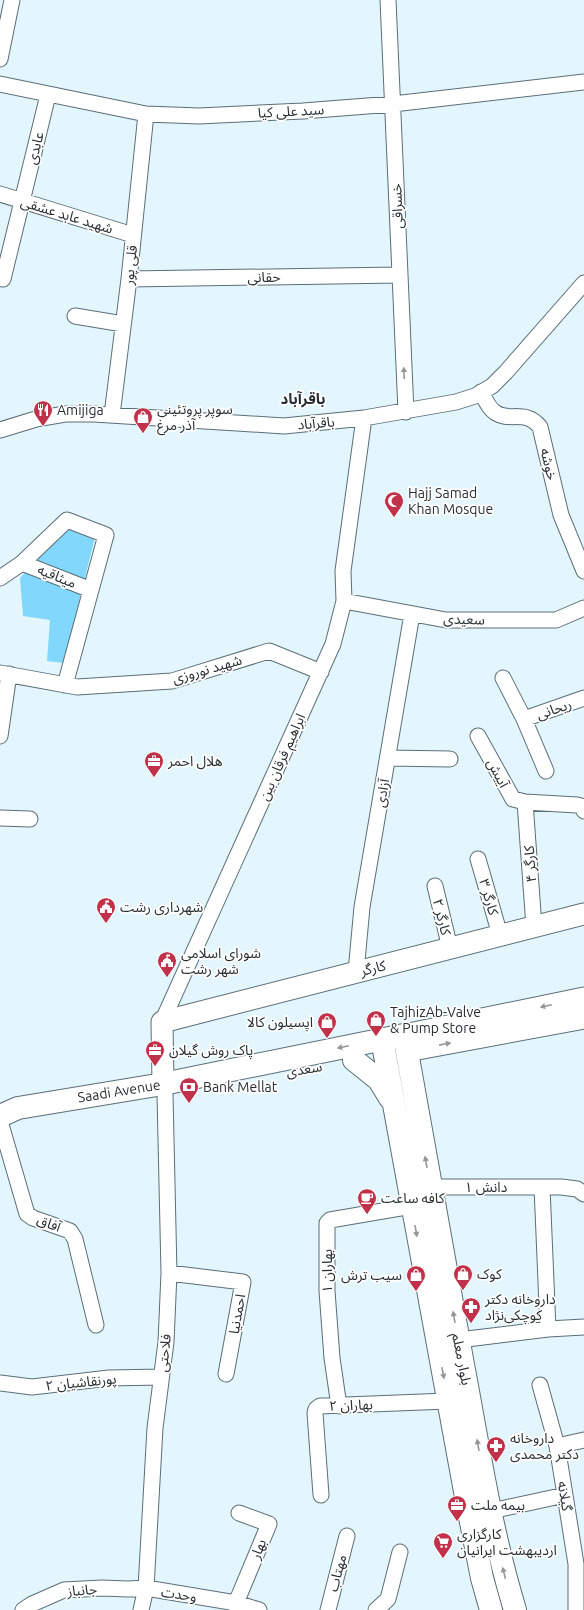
<svg xmlns="http://www.w3.org/2000/svg" width="584" height="1610" viewBox="0 0 584 1610" font-family="Ubuntu,'Noto Sans Arabic',sans-serif">
<style>
.green{fill:#81d8fc}
.lines{fill:none;stroke-linecap:round;stroke-linejoin:round}
.street-casing{stroke:#5b6e76;stroke-width:17}
.secondary-casing{stroke:#5b6e76;stroke-width:23}
.primary-casing{stroke:#5b6e76;stroke-width:24}
.street{stroke:#fff;stroke-width:15}
.secondary{stroke:#fff;stroke-width:21}
.primary{stroke:#fff;stroke-width:22}
.oneway{fill:#939799}
.labels{text-anchor:middle;stroke-width:3.5;stroke-linejoin:round;paint-order:stroke}
.street-label{font-size:14px;fill:#272f33;stroke:#fff}
.poi-label{font-size:14px;fill:#272f33;stroke:#fff;text-anchor:start}
.neighbourhood-label{font-size:15px;font-weight:bold;fill:#272f33;stroke:#fff}
</style>
<rect width="100%" height="100%" fill="#e4f6fd"/>
<!-- green -->
<path class="green" d="M66,527l29,10 -31,126 -17,-2 3,-41 -27,-4 -3,-38z"/>
<g class="lines">
<defs>
<path id="street" d="M388,0l18,412
M0,59l12,-59
M0,84l146,30 53,2 104,-5 90,-7 191,-22
M0,194l133,41
M3,279l45,-184
M129,279l270,-4
M75,316l48,8
M481,392c4,7 8,17 15,21 14,9 30,-4 44,14l21,88 23,56
M112,415l17,-136 17,-165
M0,430l36,-11 29,-5h29l190,12 80,-8 92,-16 19,-6 17,-10 14,-14 78,-89
M22,563l69,27
M0,578l22,-15 45,-43 39,15 -41,150
M344,601l102,19h110l28,-12
M0,673l77,14 95,-6 97,-30 52,21
M503,678l21,41 22,52
M524,719l60,-21
M0,736l9,-62
M478,736l35,63 12,3 52,3 4,1 3,5
M388,758l62,1
M525,802l9,125
M0,818l30,1
M478,859l22,76
M435,886l15,62
M356,972l6,-65 50,-293
M162,1022l171,-378 11,-43 -1,-30 21,-153
M0,1121l27,93 6,4 37,13 5,8 21,86
M430,1187h131l16,2 7,5
M542,1187l6,142
M169,1273l74,9 -17,92
M459,1340l89,-11 36,-2
M0,1383l32,4 77,-9 52,-1
M540,1385l17,61 8,49 11,69v46
M339,1406l-7,-48 -5,-67v-68l3,-3 82,-14
M557,1446l27,-6
M321,1495l-6,-82 1,-4 4,-3 128,-5
M491,1511l74,-16
M23,1610l9,-6 32,-14 38,-2 26,1 18,-1 90,15 23,7
M141,1610l5,-22 9,-160 11,-86 3,-69 -4,-179
M237,1610l-1,-7 33,-79 -30,-11
M328,1610l19,-74
M376,1610l12,-11 12,-47"/>
<path id="secondary" d="M404,1035l180,-37
M407,1051l177,-33
M163,1084l-1,-62 422,-108"/>
<path id="primary" d="M382,1039l84,458 16,81 9,32
M354,1060l25,20 11,18
M0,1116l18,-8 145,-24 241,-49c19,108 38,216 58,324 16,84 28,169 53,251"/>
</defs>
<!-- street casing -->
<use href="#street" class="street-casing"/>
<!-- secondary casing -->
<use href="#secondary" class="secondary-casing"/>
<!-- primary casing -->
<use href="#primary" class="primary-casing"/>
<!-- street -->
<use href="#street" class="street"/>
<!-- secondary -->
<use href="#secondary" class="secondary"/>
<!-- primary -->
<use href="#primary" class="primary"/>
</g>
<!-- one-way arrows -->
<defs><path id="oneway-solid" d="M-6-.8H1V-3.2L6.5 0L1 3.2V.8H-6Z"/></defs>
<g class="oneway">
<use href="#oneway-solid" transform="translate(404 373) rotate(-93)"/>
<use href="#oneway-solid" transform="translate(546 1006) rotate(168)"/>
<use href="#oneway-solid" transform="translate(445 1044) rotate(-11)"/>
<use href="#oneway-solid" transform="translate(343 1047) rotate(168)"/>
<use href="#oneway-solid" transform="translate(426 1162) rotate(-100)"/>
<use href="#oneway-solid" transform="translate(416 1231) rotate(80)"/>
<use href="#oneway-solid" transform="translate(454 1317) rotate(-100)"/>
<use href="#oneway-solid" transform="translate(443 1373) rotate(79)"/>
<use href="#oneway-solid" transform="translate(478 1445) rotate(-100)"/>
<use href="#oneway-solid" transform="translate(504 1573) rotate(-104)"/>
</g>
<!-- icons -->
<defs>
<symbol id="restaurant-pin" viewBox="-11 -11 22 30"><path d="M0 17L-7.5 6A9.5 9.5 0 1 1 7.5 6Z" fill="#c13149" stroke="#fff"/><path d="M-5-6h1v4h1v-4h1v4h1v-4h1v5L-1.5 .5V6h-2V.5L-5-1ZM5-6V6H3V1.5H1.5Q1.5-4 5-6Z" fill="#fff"/></symbol>
<symbol id="shop-pin" viewBox="-11 -11 22 30"><path d="M0 17L-7.5 6A9.5 9.5 0 1 1 7.5 6Z" fill="#c13149" stroke="#fff"/><path d="M-5-2.5h2.3a2.7 3.5 0 0 1 5.4 0H5L5.5 6h-11ZM-1.5-2.5h3a1.5 2.3 0 0 0-3 0Z" fill="#fff"/></symbol>
<symbol id="mosque-pin" viewBox="-11 -11 22 30"><path d="M0 17L-7.5 6A9.5 9.5 0 1 1 7.5 6Z" fill="#c13149" stroke="#fff"/><path d="M3.5-4.9A6 6 0 1 0 3.5 4.9A5 5 0 1 1 3.5-4.9Z" fill="#fff"/></symbol>
<symbol id="office-pin" viewBox="-11 -11 22 30"><path d="M0 17L-7.5 6A9.5 9.5 0 1 1 7.5 6Z" fill="#c13149" stroke="#fff"/><path d="M-6-3h4V-5.5h4V-3h4V5H-6ZM-1-4.5V-3h2v-1.5ZM-6 0V1H6V0Z" fill="#fff"/></symbol>
<symbol id="civic-pin" viewBox="-11 -11 22 30"><path d="M0 17L-7.5 6A9.5 9.5 0 1 1 7.5 6Z" fill="#c13149" stroke="#fff"/><path d="M-.6-6.5H3V-4.5H.6V-3L4-1V1h2V6H-6V1h2V-1L-.6-3ZM-1.2 2.5V6h2.4V2.5Z" fill="#fff"/></symbol>
<symbol id="bank-pin" viewBox="-11 -11 22 30"><path d="M0 17L-7.5 6A9.5 9.5 0 1 1 7.5 6Z" fill="#c13149" stroke="#fff"/><path d="M-6-4H6V4H-6ZM0-2.3a2.3 2.3 0 1 0 0 4.6a2.3 2.3 0 1 0 0-4.6Z" fill="#fff"/></symbol>
<symbol id="cafe-pin" viewBox="-11 -11 22 30"><path d="M0 17L-7.5 6A9.5 9.5 0 1 1 7.5 6Z" fill="#c13149" stroke="#fff"/><path d="M-5.5-4.5H6V0H3Q3 3.5 0 3.5H-2.5Q-5.5 3.5-5.5 0ZM3-3.2v2h1.7v-2ZM-6 4.5H4V6H-6Z" fill="#fff"/></symbol>
<symbol id="pharmacy-pin" viewBox="-11 -11 22 30"><path d="M0 17L-7.5 6A9.5 9.5 0 1 1 7.5 6Z" fill="#c13149" stroke="#fff"/><path d="M-2-6h4v4h4v4h-4v4h-4v-4h-4v-4h4Z" fill="#fff"/></symbol>
<symbol id="supermarket-pin" viewBox="-11 -11 22 30"><path d="M0 17L-7.5 6A9.5 9.5 0 1 1 7.5 6Z" fill="#c13149" stroke="#fff"/><path d="M-6-5.5h2.5l.6 2H6L4.5 2H-2.5L-4.4-4H-6ZM-1.5 3.2a1.3 1.3 0 1 0 .1 0ZM3 3.2a1.3 1.3 0 1 0 .1 0Z" fill="#fff"/></symbol>
</defs>
<g fill-rule="evenodd">
<use href="#restaurant-pin" x="32" y="399" width="22" height="30"/>
<use href="#shop-pin" x="132" y="406" width="22" height="30"/>
<use href="#mosque-pin" x="383" y="490" width="22" height="30"/>
<use href="#office-pin" x="143" y="750" width="22" height="30"/>
<use href="#civic-pin" x="95" y="896" width="22" height="30"/>
<use href="#civic-pin" x="156" y="950" width="22" height="30"/>
<use href="#shop-pin" x="365" y="1009" width="22" height="30"/>
<use href="#shop-pin" x="316" y="1011" width="22" height="30"/>
<use href="#office-pin" x="144" y="1039" width="22" height="30"/>
<use href="#bank-pin" x="178" y="1076" width="22" height="30"/>
<use href="#cafe-pin" x="356" y="1187" width="22" height="30"/>
<use href="#shop-pin" x="452" y="1263" width="22" height="30"/>
<use href="#shop-pin" x="405" y="1264" width="22" height="30"/>
<use href="#pharmacy-pin" x="460" y="1296" width="22" height="30"/>
<use href="#pharmacy-pin" x="485" y="1435" width="22" height="30"/>
<use href="#office-pin" x="446" y="1494" width="22" height="30"/>
<use href="#supermarket-pin" x="432" y="1531" width="22" height="30"/>
</g>
<g class="labels">
<!-- street labels -->
<g class="street-label">
<text transform="translate(291 111) rotate(-3)" y="5">سید علی کیا</text>
<text transform="translate(35 148) rotate(-76)" y="5">عابدی</text>
<text transform="translate(397 206) rotate(-92)" y="5">خسراقی</text>
<text transform="translate(67 215) rotate(17)" y="5">شهید عابد عشقی</text>
<text transform="translate(130 265) rotate(-84)" y="5">قلی پور</text>
<text transform="translate(264 277) rotate(-1)" y="5">حقانی</text>
<text transform="translate(316 423) rotate(-5)" y="5">باقرآباد</text>
<text transform="translate(549 464) rotate(76)" y="5">خوشه</text>
<text transform="translate(57 576) rotate(22)" y="5">میثاقیه</text>
<text transform="translate(464 619) rotate(2)" y="5">سعیدی</text>
<text transform="translate(207 669) rotate(-16)" y="5">شهید نوروزی</text>
<text transform="translate(554 709) rotate(-19)" y="5">ریحانی</text>
<text transform="translate(282 757) rotate(-66)" y="5">ابراهیم فرقان بین</text>
<text transform="translate(498 773) rotate(62)" y="5">آییش</text>
<text transform="translate(382 793) rotate(-80)" y="5">آزادی</text>
<text transform="translate(530 864) rotate(-94)" y="5">کارگر ۴</text>
<text transform="translate(489 897) rotate(74)" y="5">کارگر ۳</text>
<text transform="translate(442 917) rotate(76)" y="5">کارگر ۲</text>
<text transform="translate(373 968) rotate(-14)" y="5">کارگر</text>
<text transform="translate(304 1069) rotate(-10)" y="5">سعدی</text>
<text transform="translate(119 1091) rotate(-9)" y="5">Saadi Avenue</text>
<text x="486" y="1192">دانش ۱</text>
<text transform="translate(49 1223) rotate(21)" y="5">آفاق</text>
<text transform="translate(327 1271) rotate(-90)" y="5">بهاران ۱</text>
<text transform="translate(237 1314) rotate(-80)" y="5">احمدنیا</text>
<text transform="translate(164 1353) rotate(-84)" y="5">فلاحتی</text>
<text transform="translate(462 1359) rotate(79)" y="5">بلوار معلم</text>
<text transform="translate(81 1382) rotate(-6)" y="5">پورنقاشیان ۲</text>
<text transform="translate(351 1405) rotate(-2)" y="5">بهاران ۲</text>
<text transform="translate(565 1496) rotate(81)" y="5">گیلانه</text>
<text transform="translate(258 1549) rotate(-68)" y="5">بهار</text>
<text transform="translate(337 1573) rotate(-75)" y="5">مهتاب</text>
<text transform="translate(82 1590) rotate(-5)" y="5">جانباز</text>
<text transform="translate(179 1594) rotate(9)" y="5">وحدت</text>
</g>
<!-- poi labels -->
<g class="poi-label">
<text x="157" y="414">سوپر پروتئینی<tspan x="157" dy="16">آذر مرغ</tspan></text>
<text x="57" y="415">Amijiga</text>
<text x="408" y="498">Hajj Samad<tspan x="408" dy="16">Khan Mosque</tspan></text>
<text x="168" y="766">هلال احمر</text>
<text x="120" y="912">شهرداری رشت</text>
<text x="181" y="958">شورای اسلامی<tspan x="181" dy="16">شهر رشت</tspan></text>
<text x="390" y="1017">TajhizAb-Valve<tspan x="390" dy="16">&amp; Pump Store</tspan></text>
<text x="313" y="1027" text-anchor="end">اپسیلون کالا</text>
<text x="169" y="1055">پاک روش گیلان</text>
<text x="203" y="1092">Bank Mellat</text>
<text x="381" y="1203">کافه ساعت</text>
<text x="477" y="1279">کوک</text>
<text x="402" y="1280" text-anchor="end">سیب ترش</text>
<text x="485" y="1304">داروخانه دکتر<tspan x="485" dy="16">کوچکی‌نژاد</tspan></text>
<text x="510" y="1443">داروخانه<tspan x="510" dy="16">دکتر محمدی</tspan></text>
<text x="471" y="1510">بیمه ملت</text>
<text x="457" y="1539">کارگزاری<tspan x="457" dy="16">اردیبهشت ایرانیان</tspan></text>
</g>
<!-- neighbourhood labels -->
<g class="neighbourhood-label">
<text x="303" y="404">باقرآباد</text>
</g>
</g>
</svg>
